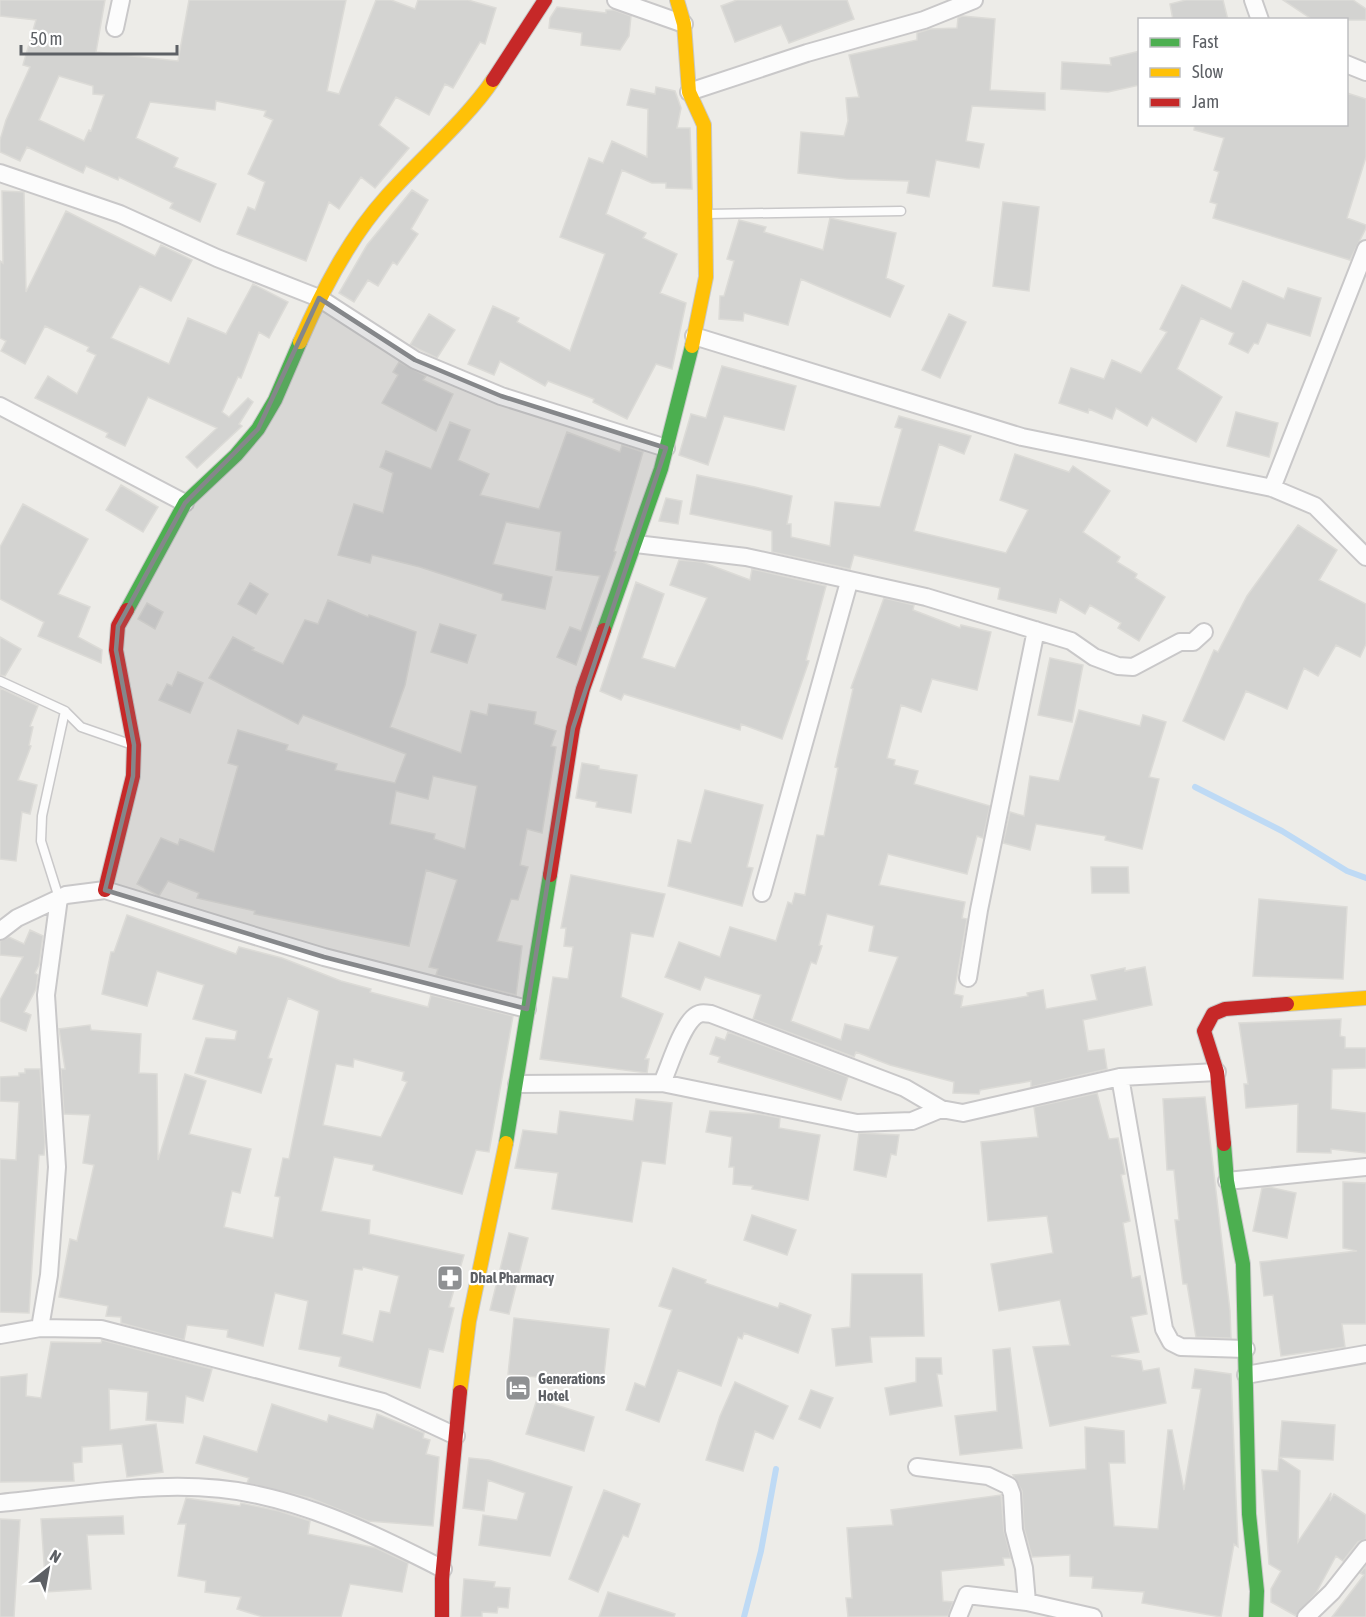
<svg xmlns="http://www.w3.org/2000/svg" width="1366" height="1617" viewBox="0 0 1366 1617" font-family="'Asap Condensed',sans-serif">
<style>
.lines{fill:none;stroke-linecap:round;stroke-linejoin:round}
.stream{stroke:#bedaf5;stroke-width:6}
.building{fill:#d3d3d1;stroke:#dcdbd7;stroke-width:1.5;fill-rule:evenodd}
.lane-casing{stroke:#c9c8c9;stroke-width:11}
.street-casing{stroke:#c9c8c9;stroke-width:20}
.fast-casing{stroke:#c8c8c8;stroke-width:16}
.slow-casing{stroke:#c8c8c8;stroke-width:16}
.jam-casing{stroke:#c8c8c8;stroke-width:16}
.lane{stroke:#fcfcfc;stroke-width:8}
.street{stroke:#fcfcfc;stroke-width:16}
.fast{stroke:#4caf50;stroke-width:14}
.slow{stroke:#ffc107;stroke-width:14}
.jam{stroke:#c62828;stroke-width:14}
.marked{fill:#85878a;fill-opacity:0.2;stroke:#85878a;stroke-width:4.5;stroke-linejoin:round}
.labels{text-anchor:middle;stroke-width:4.5;stroke-linejoin:round;paint-order:stroke}
.poi-label{font-size:15px;font-weight:bold;fill:#5d6065;stroke:#fff;text-anchor:start}
</style>
<rect width="100%" height="100%" fill="#edece8"/>
<g class="lines">
<!-- stream -->
<path class="stream" d="M1195,787l87,44 65,40 19,7
M744,1617l17,-66 15,-82"/>
</g>
<!-- building -->
<path class="building" d="M0,0h105l-9,52 82,9 11,-61h157l-19,91 12,3 37,-94h15l24,9 3,-9h50l28,8 -11,36 -5,-2 -27,46 -8,-4 -16,31 -33,-18 -17,28 30,23 -34,40 -14,-11 -22,32 -10,-7 -23,59 -69,-27 11,-27 7,3 10,-28 -17,-8 25,-54 -9,-4 2,-5 -50,-10 -1,9 -65,-8 -14,36 42,20 -4,9 42,17 -16,38 -30,-14 3,-5 -54,-26 -1,3 -32,-14 -3,7 -56,-26 -7,14 -20,-9v-12l6,-20 24,-53 -7,-2 13,-45 -36,-4zM59,76l34,10v8l11,1 -13,36 -2,-1 -5,11 -45,-21z
M737,0h110l7,19 -65,24 -8,-18 -46,17 -14,-36z
M1186,0h37l5,20h-55l-3,-16z
M1283,0h70l13,9v11h-53z
M557,7l49,6v-3h8l17,6 -2,20 -9,14 -39,-5 1,-12 -33,-5 1,-10z
M962,16l33,3 -5,71 55,3v17l-73,-4 -6,35 18,3 -5,24 -43,-8 -7,37 -22,-4 2,-12 -63,-2 -48,-6 3,-41 43,4 4,-15 -2,-23 13,-1 -10,-42 68,-15v-7l13,-4 27,-1 1,-10z
M1140,51v34l-32,7 -47,-3 1,-27 49,3 -1,-7z
M656,87l19,4 6,17 -4,20h13l2,61 -26,-1v-5h-14l-30,-13 -16,44 40,19 -3,5 34,16 -17,39 26,10 -14,66 -16,-5 -29,55 -34,-17 1,-3 -46,-18 -3,5 -45,-25 -6,14 -26,-11 25,-58 26,12 -2,4 53,29 35,-97 -45,-17 29,-79 14,5 9,-22 35,16 1,-48 -21,-4 4,-16 24,5z
M1347,93l19,6v58l-19,61 19,7v3l-16,32 -137,-42 4,-14 -7,-2 9,-30 -5,-2 10,-32 -30,-8 1,-6h152z
M412,190l16,10 -17,29 7,5 -21,31 -4,-3 -15,24 -10,-6 -14,22 -15,-9 28,-48z
M2,191l22,1 2,100 40,-81 89,45 6,-11 31,15 -21,41 -31,-15 -29,52 58,26 19,-46 38,16 27,-50 35,18 -19,36 -10,-6 -18,46 -3,-1 -16,35 7,5 19,-19 5,4 -14,22 3,2 -45,42 -11,-11 31,-29 -69,-31 -23,49 -19,-9 2,-4 -73,-35 13,-22 29,18 19,-39 -9,-4 2,-4 -44,-21 -20,38 -24,-13 5,-10 -6,-3v-77l3,2z
M1003,202l36,5 -10,84 -36,-5z
M830,218l66,15 -10,45 18,8 -14,31 -89,-38 -13,46 -44,-12 -1,8 -24,-2 1,-23h4l10,-35 -7,-2 12,-39 27,7 -2,5 59,18z
M1243,281l41,18 4,-11 33,10 -11,38 -43,-13 -9,21 -4,-1 -6,10 -19,-9 5,-11 -33,-15 -24,51 45,28 -26,45 -44,-25 -5,9 -31,-18 -4,11 -23,-10 -1,4 -29,-10 12,-35 33,11 8,-19 29,13 26,-41 -7,-3 22,-44 49,24z
M429,314l26,16 -18,28 -27,-13z
M949,314l17,8 -26,56 -18,-8z
M399,362l27,14 -3,4 30,14 -17,37 -54,-28 16,-28 -5,-3z
M722,366l74,20 -12,44 -60,-14 -16,49 -29,-10 12,-41 15,4z
M1236,412l42,11 -9,34 -42,-11z
M899,416l72,20 -7,18 -25,-10 -25,87 92,22 22,-43 -28,-10 15,-46 54,18 4,-6 37,25 -27,41 37,25 -3,5 20,12 -2,4 30,19 -26,44 -21,-13 3,-5 -31,-18 -5,9 -25,-15 -4,14 -58,-14 2,-11 -146,-33 -4,14 -78,-17v-21l-82,-17 7,-39 58,12 37,9 -5,28h4v13l39,9 5,-44 45,5 22,-78 -7,-2z
M450,422l20,8 -12,30 31,14 -9,21 59,14 28,-77 53,20 2,-7 21,7 -29,99 2,1 -40,113 -19,-8 13,-30 11,4 19,-55 -44,-6 5,-38 -55,-10 -13,42 59,13 -7,32 -43,-9 1,-6 -83,-27 -48,-12 -2,8 -32,-8 16,-51 29,9 10,-40 -13,-6 6,-16 45,18z
M121,485l37,22 -15,25 -37,-22z
M666,498l16,3 -4,23 -19,-3z
M23,504l65,35 -30,55 32,13 -12,30 24,13 -1,13 -63,-27 6,-14 -44,-23v-52z
M1298,525l39,25 -18,30 47,24v40l-6,13 -24,-12 -18,31 -14,-8 -17,41 -41,-18 -22,49 -41,-19 31,-71 4,2 29,-56z
M679,560l23,2 48,18 2,-11 74,17 -20,74 3,1 -27,78 -41,-15 -1,6 -116,-36 -3,6 -21,-9 36,-109 28,12 -22,64 33,10 32,-70 -37,-13z
M250,583l18,11 -12,20 -18,-10z
M884,598l30,7 -1,5 47,18 1,-3 30,7 -14,58 -45,-11 -11,33 -20,-7 -14,53 8,2 -1,5 24,6 -4,13 76,22 -7,32 -6,-2 -10,38 -79,-20 -9,31 86,17 -3,16 5,1 -13,75 9,2 -2,11 67,-11 -1,-3 16,-3 3,19 51,-9 -6,-25 34,-7v3l20,-4 7,38 -69,15 5,31 16,-2 3,20 -76,18v-6l-51,9 -1,4 -26,-1 1,-11 -64,-17 -34,-13 -2,5 -101,-38 8,-24 -56,-18 -5,13 -35,-13 14,-35 41,15 10,-30 46,14 12,-39 4,2 3,-11 10,2 12,-60 7,1 14,-68 -3,-1 18,-78 -2,-1zM827,914l47,12 -5,25 29,6 -29,73 -24,-6 -4,16 -50,-19 20,-59 5,2 6,-18 -3,-1z
M328,600l40,17 1,-2 47,17 -11,53 -15,42 71,26 10,-42 16,4 2,-11 47,8 -2,12 22,7 -5,15 5,1 -14,86 -15,-4 -7,36 8,2 -10,33 -7,-1 -14,42 25,5 -6,49 -80,-20 2,-6 -9,-2 28,-87 -31,-10 -17,76 -155,-32 1,-3 -58,-13 2,-5 -31,-12 -9,15 -22,-12 24,-46 17,7 2,-6 34,13 24,-86 -10,-3 10,-33 50,15 -2,5 51,14 -2,6 60,13 11,-29 -103,-39 -5,9 -89,-46 24,-41 21,11 -2,2 31,14 22,-44 13,4zM433,776l44,10 -12,63 -31,-10 1,-5 -45,-10 6,-33 32,8z
M147,603l16,9 -8,17 -17,-10z
M440,624l36,11 -9,28 -36,-11z
M0,637l21,12 -16,27 -5,-1z
M1050,658l33,7 -11,57 -34,-7z
M178,672l25,11 -13,30 -31,-13 8,-16 5,2z
M0,688l38,18 -8,20 3,1 -4,18 2,1 -13,34 19,5 -7,29 -8,-2 -6,49 -16,-2z
M1079,710l61,16 3,-11 23,7 -17,55 10,2 -17,70 -37,-9 1,-4 -70,-12 -6,26 -27,-7 7,-31 14,4 6,-40 29,5z
M582,763l17,3v3l38,6 -6,38 -35,-6 1,-5 -21,-4z
M705,790l58,15 -16,62 6,1 -11,38 -74,-20 10,-46 13,3z
M1091,867h37l1,26h-37z
M571,875l94,19 -12,43 -22,-4 -10,64 42,17 -18,45h4l-2,14 -107,-14 13,-82 15,2 5,-32 -9,-1 2,-18h-5z
M1259,899l88,8 -4,72 -90,-3z
M127,915l109,39 3,-7 43,11 59,23 30,8 -1,3 58,15 3,-12 82,21 -24,136 -13,-2 -14,44 -89,-24 1,-5 -40,-8 -13,54 49,9 -1,14 95,21 -15,52 5,1 -11,44 -14,-3 -9,39 -81,-22 2,-9 -42,-8 9,-48 -33,-8 -12,53 -36,-9 1,-7 -41,-5 -3,15 -63,-17v-6l-15,-1 2,-10 -49,-9 11,-58 7,2 17,-76 -11,-2 7,-48 -26,-1 -3,-45h4l-6,-40 31,-4 1,5 50,4 -2,39 18,1 1,86 27,-86 21,7 -17,53 62,15 -11,44 -8,-2 -8,36 49,11 7,-41 -5,-1 8,-38 6,1 30,-148 -31,-13 -20,60 4,1 -11,34 -66,-20 11,-35 29,2 2,-9 -44,-12 11,-34 -47,-14 -10,35 -45,-12 9,-42h3zM354,1059l50,13 -2,8 5,2 -26,55 -58,-12 13,-61 17,3zM363,1267l36,9 -9,37 -10,-2 -7,31 -31,-8 12,-65 8,1z
M30,930l13,6 -4,29 -4,8 3,2 -2,14 -12,23 7,3 -5,16 -26,-10v-21l23,-43 -23,-2v-14l9,-4 15,7z
M1341,1019l-1,17 5,1v11h21v20l-34,1 -1,40 35,4v40l-35,-4v4l-34,-1 1,-48 -52,4 -2,-24h4l-9,-61z
M728,1032l120,45 -7,23 -123,-38 2,-5 -10,-3 6,-17 9,3z
M25,1069h15l5,73 -1,13h-5l-10,158 -29,-1v-153l16,1 3,-58 -19,-1v-24l19,-1v-3h6z
M1097,1093l12,46 9,-1 7,36 -4,1 9,46 -7,2 9,55 8,-2 7,38 -16,3 8,35 -28,4 30,5 2,10 16,-3 7,35 -116,23 -17,-79 37,-2 -10,-45 -61,11 -8,-47 62,-11 -6,-37 -59,5 -7,-79 57,-5 -4,-30z
M1205,1097l25,214 1,27h-3l-32,-1 -9,-53h-4l-8,-64h4l-5,-50h-7l-4,-71z
M636,1099l36,4 -7,61 -23,-3 -10,61 -80,-13 6,-36 -43,-5 8,-38 34,4 3,-23 73,10z
M710,1111l49,3 21,4 -1,10 41,7 -12,65 -56,-11 1,-3 -20,-2 1,-17h-5l3,-30 -26,-5z
M859,1133l40,2 -3,20 -5,-1 -5,23 -32,-7z
M1343,1182l23,1v141h-24l3,23 -64,9 -8,-61 -9,1 -4,-34 97,-11 -14,-3z
M1269,1187l27,6 -9,45 -34,-7 9,-43z
M752,1215l44,15 -9,25 -43,-15z
M509,1233l19,5 -19,76 -19,-4z
M673,1268l33,12 -1,3 73,25 2,-5 31,12 -13,38 -54,-20 -2,6 -4,-2 -17,49 -43,-16 -19,52 -33,-12 9,-27 10,4 27,-77 -13,-4z
M852,1274h70l2,62 -54,1 2,25 -36,4 -4,-37 18,-2z
M514,1318l95,11 -6,55 -95,-10z
M102,1340l110,29 -9,32 -17,-5 -3,27 -37,-3 2,-28 -39,-3 1,41 46,-6 7,48 -36,5 -5,-33 -40,3v15l-9,1 1,18 -74,1v-105l27,-3 -1,22 15,2 10,-56 50,1z
M1010,1348l12,100 -62,7 -5,-39 42,-5 -4,-61z
M916,1358h25l1,16h-5l5,32 -52,9 -5,-27 31,-6z
M1195,1369l36,5 7,173 -4,-3 -13,73 -79,-14 2,-11 -52,-4 1,-11 -23,-1v-21l-38,2 -8,-29 -2,-37 -9,-16 73,-6 -1,-42 39,4 1,32h-16l5,63 44,3 10,-99h4l12,60 17,-101 -9,-1z
M735,1382l53,24 -15,33 -18,-8 -12,40 -37,-11 14,-44z
M811,1390l22,8 -13,30 -21,-9z
M537,1399l57,18 -10,34 -58,-17z
M272,1404l55,18 2,-7 44,14 4,-15 47,19 -1,5 7,2 -4,14 13,3 -6,69 -65,-5 -58,-23 -63,-15 2,-5 -53,-15 8,-27 53,16z
M1282,1421l53,4 -2,35 -54,-3z
M1279,1457l21,14 -2,71 33,-49 -1,8 4,-7 32,21v24l-8,3 -15,19 -7,-5 -20,37 -20,23 -25,-14v-13l10,-18 -12,-7 -7,-94 16,1z
M469,1458l20,2 83,27 -22,69 -71,-11 4,-30 34,5 8,-27 -37,-13 -4,31 -21,-3z
M604,1490l36,14 -12,33 -5,-2 -25,57 -29,-13z
M1001,1495l3,36 7,27h-8l1,7 -63,6 2,30 10,1 -5,14 -100,1 -2,-19h6l-5,-70 46,-3 -2,-15z
M186,1498l54,8 1,-3 38,8 31,10 -2,13 68,14 32,15 -6,29 -52,-8 -9,33h-78l-26,-8 4,-12 -36,-5 1,-11 -28,-5 8,-52h-8z
M123,1516l1,18 -37,1 4,54 -45,3 -5,-73z
M0,1519l20,1 -6,97h-14z
M1366,1566v51h-34l32,-42 -4,-2z
M464,1579l31,3 -1,5 16,1 -2,20 -10,-1 -1,6 -15,-1v5h-21z
M608,1592l67,22 -1,3h-75z"/>
<g class="lines">
<defs>
<path id="lane" d="M707,214l194,-3
M0,681l65,30 16,16 49,17
M59,898l-18,-57 1,-25 23,-105"/>
<path id="street" d="M616,0l68,24
M1253,0l7,20
M115,28l6,-28
M1346,64l20,8
M689,92l118,-39 117,-33 50,-20
M0,173l120,41 97,44 102,40 96,62 86,36 165,52
M694,336l328,101 250,51 43,18 51,51
M0,406l185,97
M1272,488l94,-239
M636,544l110,13 180,40 145,44 23,16 24,9 15,1 47,-25h13l11,-10
M762,893l87,-311
M0,931l17,-13 49,-23 39,-5 219,67 203,52
M968,978l11,-68 57,-280
M1120,1077l44,252 7,13 10,5 65,2
M662,1083c8,-18 18,-52 31,-65 6,-6 11,-5 18,-4l194,74 36,21
M517,1084l145,-1 195,40 55,-2 29,-12 22,4 157,-36 97,-5
M1227,1181l139,-14
M40,1328l9,-53 8,-108 -11,-172 13,-97
M0,1335l40,-7 61,1 282,73 73,34
M1246,1375l120,-21
M917,1467l71,9 21,10 3,8 2,36 10,38 3,34 -60,-7 -9,22
M0,1503c84,-8 175,-27 258,-8 65,14 126,44 185,74
M1027,1602l66,15
M1306,1617l26,-25 34,-43"/>
<path id="fast" d="M127,610l58,-107 51,-48 22,-26 17,-29 25,-58
M604,630l57,-161 31,-123
M506,1143l44,-268
M1224,1144l3,37 16,83 6,250 8,77 -1,26"/>
<path id="slow" d="M677,0l7,24 5,68 15,33 2,152 -14,69
M300,342c22,-51 49,-104 87,-146 32,-36 80,-77 106,-116
M1287,1004l79,-6
M460,1392l9,-71 37,-178"/>
<path id="jam" d="M493,80l52,-80
M550,875l23,-147 10,-39 21,-59
M105,890l28,-114 1,-31 -18,-95 2,-24 9,-16
M1224,1144l-7,-72 -13,-41 9,-17 12,-5 62,-5
M442,1617v-38l18,-187"/>
</defs>
<!-- lane casing -->
<use href="#lane" class="lane-casing"/>
<!-- street casing -->
<use href="#street" class="street-casing"/>
<!-- fast casing -->
<use href="#fast" class="fast-casing"/>
<!-- slow casing -->
<use href="#slow" class="slow-casing"/>
<!-- jam casing -->
<use href="#jam" class="jam-casing"/>
<!-- lane -->
<use href="#lane" class="lane"/>
<!-- street -->
<use href="#street" class="street"/>
<!-- fast -->
<use href="#fast" class="fast"/>
<!-- slow -->
<use href="#slow" class="slow"/>
<!-- jam -->
<use href="#jam" class="jam"/>
</g>
<!-- marked area -->
<path class="marked" d="M319,298l96,62 86,36 165,52 -93,280 -46,281 -203,-52 -219,-67 28,-114 1,-31 -18,-95 2,-24 67,-123 73,-74z"/>
<!-- icons -->
<defs>
<symbol id="pharmacy-square" viewBox="-11 -11 22 22"><rect x="-9" y="-9" width="18" height="18" rx="4" fill="#8f9193" stroke="#fff"/><path d="M-2-6h4v4h4v4h-4v4h-4v-4h-4v-4h4Z" fill="#fff"/></symbol>
<symbol id="hotel-square" viewBox="-11 -11 22 22"><rect x="-9" y="-9" width="18" height="18" rx="4" fill="#8f9193" stroke="#fff"/><path d="M-6-4.5h1.5V1H6V5H4.5V3h-9V5H-6ZM-4 0a1.8 1.8 0 1 1 3.6 0ZM.5 0V-2.5h3Q6-2.5 6 0Z" fill="#fff"/></symbol>
</defs>
<g fill-rule="evenodd">
<use href="#pharmacy-square" x="435" y="1263" width="30" height="30"/>
<use href="#hotel-square" x="503" y="1373" width="30" height="30"/>
</g>
<g class="labels">
<!-- poi labels -->
<g class="poi-label">
<text x="470" y="1283">Dhal Pharmacy</text>
<text x="538" y="1384">Generations<tspan x="538" dy="17">Hotel</tspan></text>
</g>
</g>
<!-- legend -->
<rect x="1138" y="18" width="210" height="108" fill="#ffffff" stroke="#bebfc1" stroke-width="1.5"/>
<rect x="1150" y="38" width="30" height="9" fill="#4caf50" stroke="#bebfc1" stroke-width="1.5"/>
<text x="1192" y="48" font-size="18" fill="#5d6065">Fast</text>
<rect x="1150" y="68" width="30" height="9" fill="#ffc107" stroke="#bebfc1" stroke-width="1.5"/>
<text x="1192" y="78" font-size="18" fill="#5d6065">Slow</text>
<rect x="1150" y="98" width="30" height="9" fill="#c62828" stroke="#bebfc1" stroke-width="1.5"/>
<text x="1192" y="108" font-size="18" fill="#5d6065">Jam</text>
<!-- north arrow -->
<g transform="translate(48 1569) rotate(31)" stroke="#ffffff" stroke-width="4.5" paint-order="stroke">
<path d="M0-4.5L10 22L0 15L-10 22Z" fill="#5d6065"/>
<text y="-9" font-size="16" font-weight="bold" text-anchor="middle" fill="#5d6065">N</text>
</g>
<!-- scale -->
<path d="M21 45v9h156v-9" fill="none" stroke="#5d6065" stroke-width="3"/>
<text x="30" y="45" font-size="18" fill="#5d6065" stroke="#ffffff" stroke-width="4.5" paint-order="stroke">50 m</text>
</svg>
